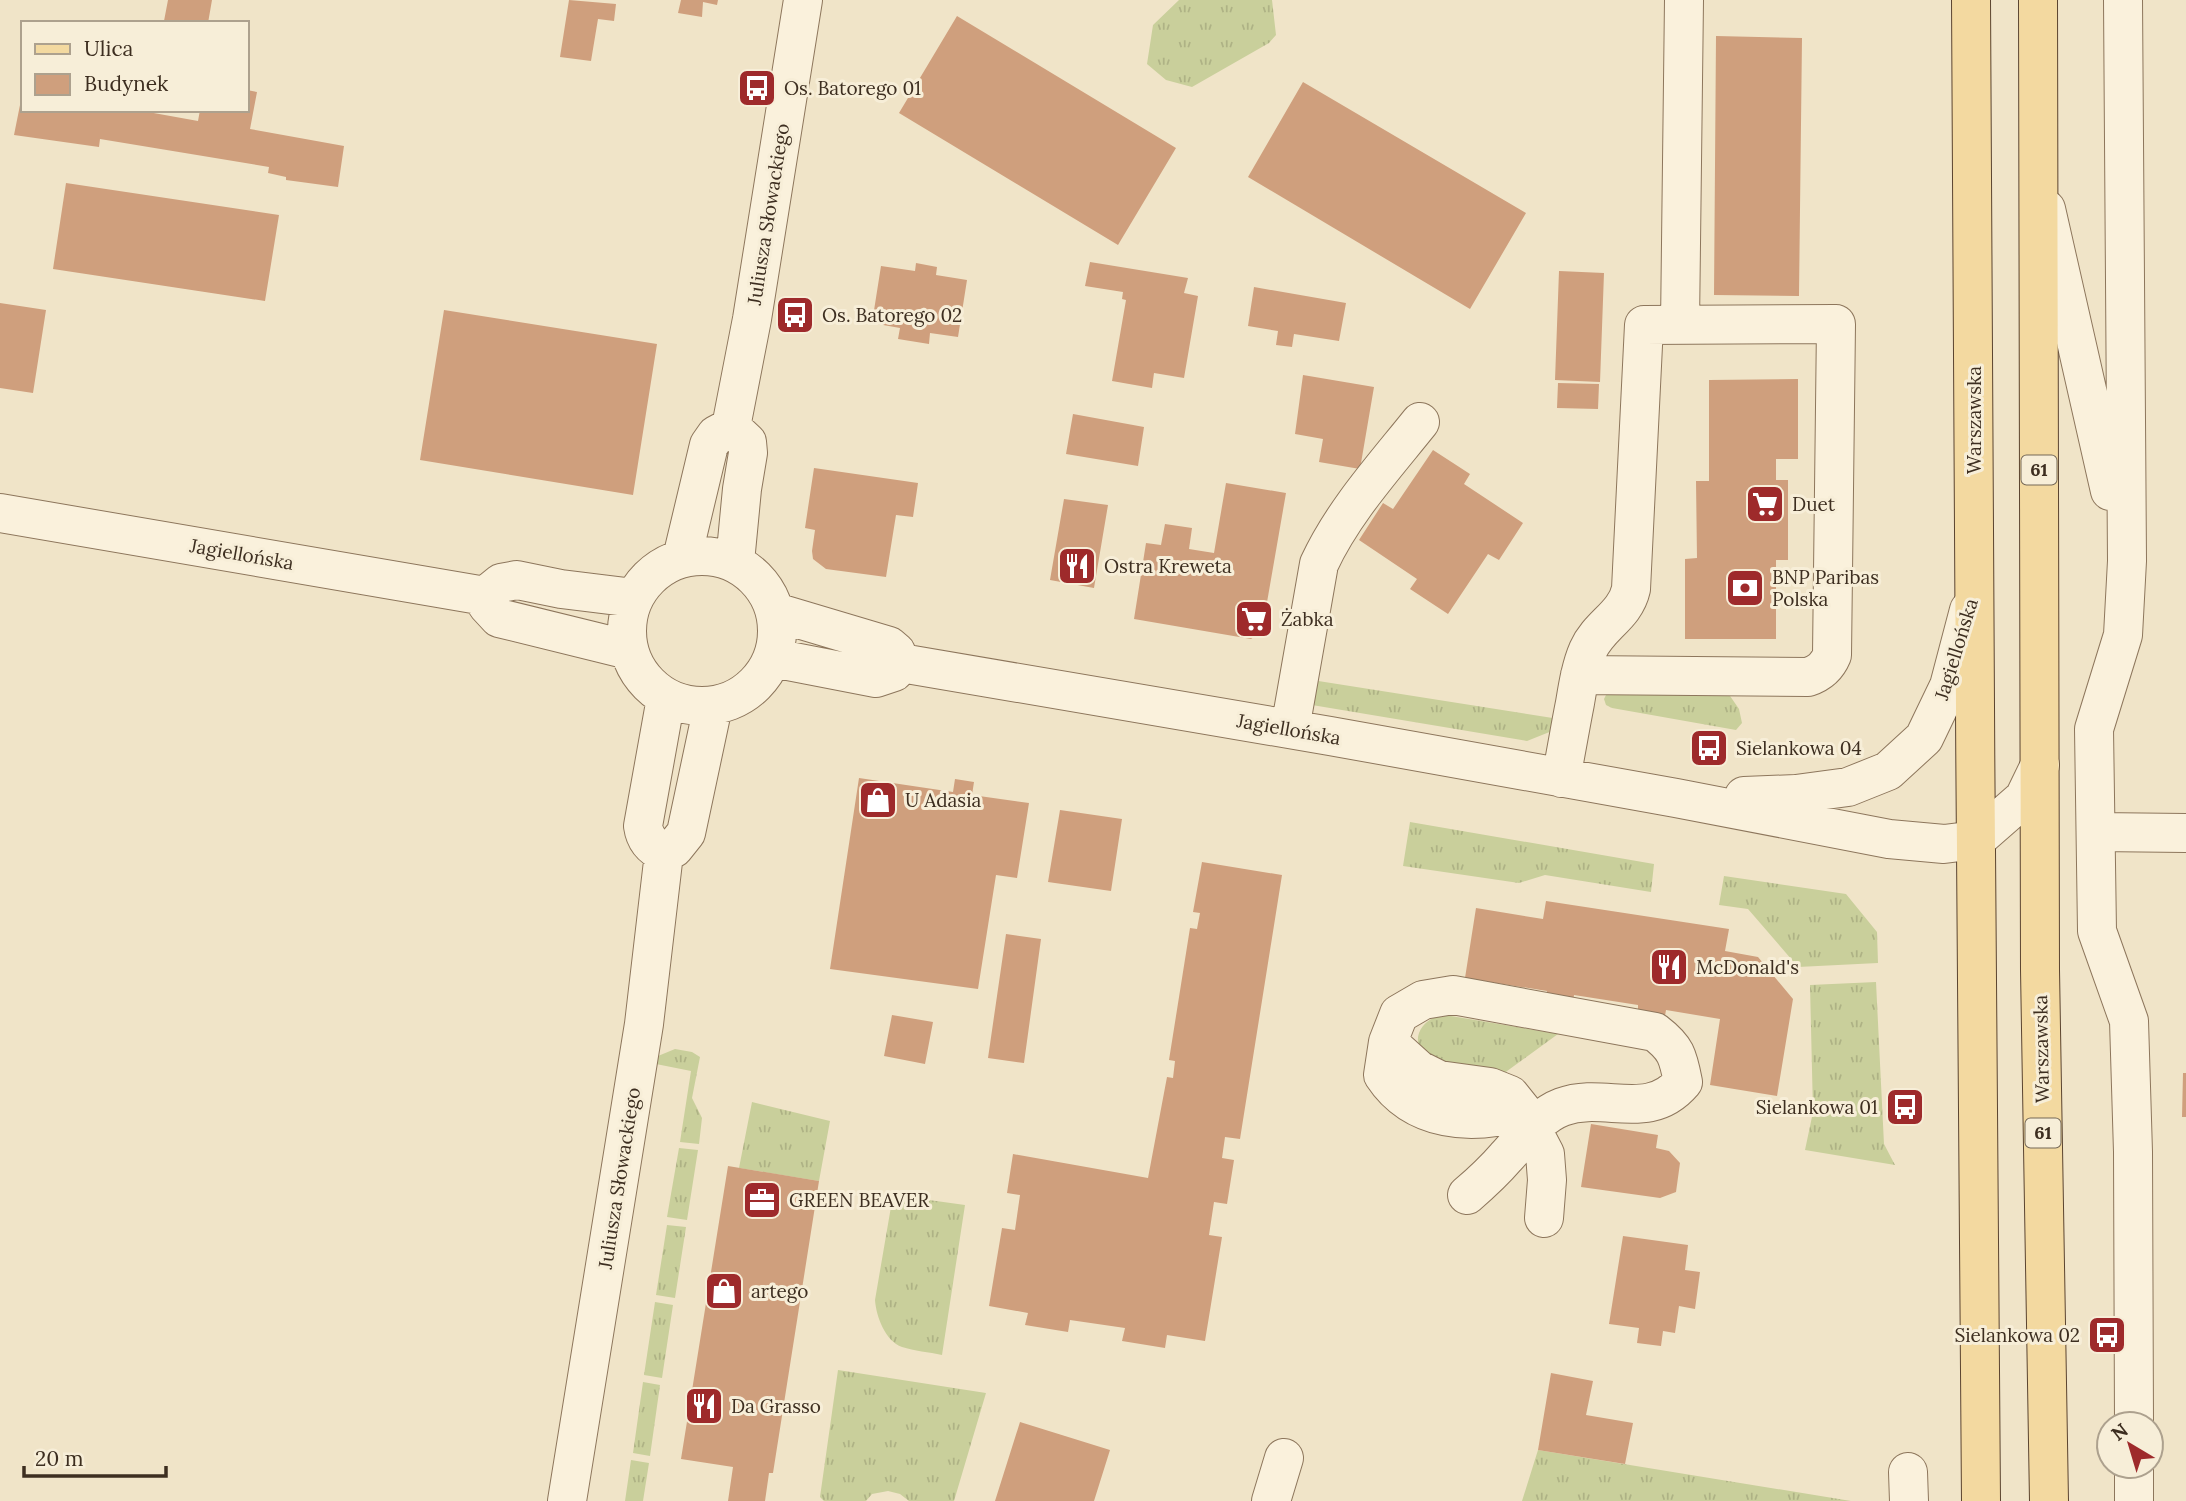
<svg xmlns="http://www.w3.org/2000/svg" width="2186" height="1501" viewBox="0 0 2186 1501" font-family="Lora,serif">
<style>
.grass{fill:url(#grass-tufts)}
.building{fill:#cf9f7d}
.lines{fill:none;stroke-linecap:round;stroke-linejoin:round}
.minor-casing{stroke:#8d765c;stroke-width:40}
.major-casing{stroke:#5b4430;stroke-width:40}
.minor{stroke:#faf1dc;stroke-width:38}
.major{stroke:#f3d9a0;stroke-width:38}
.labels{text-anchor:middle;stroke-width:6;stroke-linejoin:round;paint-order:stroke}
.shield{fill:#f7eed8;stroke:#756857;stroke-width:2}
.shield-label{font-size:18px;font-weight:bold;fill:#3d2e20}
.poi-label{font-size:19px;fill:#3d2e20;stroke:#f7eed8;text-anchor:start}
.street-label{font-size:19px;fill:#3d2e20;stroke:#f7eed8}
</style>
<defs>
<pattern id="grass-tufts" width="24" height="20" patternUnits="userSpaceOnUse" patternTransform="scale(1.75)"><rect width="24" height="20" fill="#c9cf9b"/><path d="M3 7l-1-3M5 7V3M7 7l1-3M15 17l-1-3M17 17v-4M19 17l1-3" fill="none" stroke="#aeb285"/></pattern>
</defs>
<rect width="100%" height="100%" fill="#f0e4c8"/>
<!-- grass -->
<path class="grass" d="M1179,0h93l4,35 -7,8 -77,44 -26,-7 -19,-16 6,-39z
M1312,680l247,39 -7,12 -25,10 -215,-36z
M1614,691l114,2 11,16 3,14 -6,7 -124,-22 -6,-3 -2,-6 2,-4z
M1410,822l244,42 -3,28 -106,-17 -26,8 -116,-17z
M1724,876l122,18 31,38 1,31 -80,4 -50,-58 -29,-4z
M1876,982l8,162 11,21 -90,-15 8,-38 -3,-127z
M1445,1015l113,19 -55,40c-13,-2 -63,-8 -71,-13 -10,-6 -17,-17 -13,-28 5,-12 15,-17 26,-18z
M675,1049l17,3 8,5 -8,41 10,20 -3,26 -19,-2 11,-71 -35,-7 2,-8z
M752,1102l78,19 -11,60 -80,-13z
M679,1148l19,2 -11,70 -20,-3z
M893,1195l72,10 -23,150c-13,-3 -28,-4 -40,-8 -17,-6 -26,-31 -27,-47z
M667,1225l19,2 -11,71 -19,-3z
M655,1302l18,3 -11,73 -18,-3z
M838,1370l148,23 -32,108h-45l-9,-7 -12,-3 -16,3 -6,7h-42l-4,-4z
M643,1382l17,3 -10,71 -17,-3z
M1538,1450l313,51h-329z
M631,1460l18,3 -6,38h-18z"/>
<!-- building -->
<path class="building" d="M168,0h44l-4,23 -44,-2z
M569,0l47,4 -2,17 -16,-2 -7,42 -31,-4z
M681,0h37l-1,5 -14,-3 -1,15 -24,-4z
M957,16l219,132 -58,97 -219,-132z
M1716,36l86,2 -3,258 -85,-1z
M1303,82l223,131 -56,96 -222,-132z
M247,90l10,2 -7,37 94,17 -6,41 -52,-7v-3l-18,-4 1,-6 -169,-28 -1,8 -85,-12 7,-35 2,10h114l61,11 2,-11h47z
M66,183l213,32 -14,86 -212,-32z
M1090,262l98,16 -4,15 14,3 -14,82 -30,-5 -2,15 -40,-7 14,-81 -4,-1 1,-7 -38,-6z
M916,263l21,4 -1,8 31,5 -9,57 -28,-4 -1,11 -31,-5 2,-11 -28,-5 9,-57 34,5z
M1559,271l45,2 -4,109 -45,-2z
M1254,287l92,16 -7,38 -45,-7 -2,13 -16,-2 2,-14 -30,-5z
M0,303l46,7 -13,83 -33,-5z
M444,310l213,34 -24,151 -213,-35z
M1303,375l71,12 -14,82 -41,-7 4,-23 -28,-5z
M1798,379v80h-22v21h12v80h-12v79h-91v-80l12,-1 -1,-77h13v-101z
M1558,383l41,1 -1,25 -41,-1z
M1073,414l71,13 -6,39 -72,-12z
M1433,450l37,24 -6,10 59,39 -24,37 -11,-6 -40,60 -38,-25 7,-10 -58,-39 24,-37 10,6z
M814,468l104,15 -5,34 -17,-2 -10,62 -60,-8 -13,-10 -1,-8 3,-21 -10,-2z
M1226,483l60,10 -24,138 -11,8 -117,-20 12,-76 15,2 4,-21 27,4 -3,21 25,4z
M1064,499l44,6 -14,83 -44,-8z
M859,778l94,14 2,-13 19,3 -2,13 57,8 -12,75 -21,-3 -18,114 -148,-20z
M1060,810l62,9 -11,72 -63,-9z
M1202,862l80,13 -42,264 -15,-2 -3,21 12,2 -7,44 -13,-2 -5,33 13,2 -17,104 -38,-6 -2,13 -43,-7 3,-13 -55,-8 -2,12 -43,-7 3,-12 -39,-7 13,-78 13,2 5,-35 -13,-2 6,-39 135,24 19,-101 6,1 2,-17 -6,-1 21,-132 7,1 3,-16 -7,-1z
M1546,901l183,28 -4,22 33,6 35,42 -16,97 -67,-11 10,-66 -54,-9 -1,6 -27,-4v-7l-64,-10 -1,7 -27,-5 1,-6 -82,-13 11,-70 67,11z
M1006,934l35,5 -17,124 -36,-5z
M892,1015l41,7 -8,42 -41,-8z
M2183,1073h3v44h-4z
M1591,1124l67,11 -2,13 13,3 11,12 -4,29 -16,6 -79,-11z
M728,1166l91,15 -46,292h-4l-4,28h-37l5,-34 -52,-8z
M1623,1236l65,9 -3,25 15,2 -5,37 -16,-3 -4,27 -12,-2 -2,15 -24,-3 2,-15 -30,-4z
M1551,1373l42,8 -7,34 47,8 -8,41 -87,-14z
M1020,1422l90,28 -16,51h-99z"/>
<g class="lines">
<defs>
<path id="minor" d="M2123,0l4,561 -4,74 -29,94 3,202 32,90 4,131 1,272
M2046,209l64,282
M1680,325l4,-325
M731,427l21,-108 51,-319
M731,427l16,15 1,11 -6,36 -7,73
M0,513l485,83 16,-13 16,-3 44,9 73,9
M627 631a75 75 0 1 1 150 0a75 75 0 1 1-150 0Z
M682,558l27,-113 7,-10 15,-8
M485,596l2,9 12,13 130,32
M775,612l114,34 7,6 5,11
M773,658l103,20 18,-6 7,-9
M901,663l429,73 346,62 213,41 55,5 32,-4 48,-42 16,-33
M1290,729l29,-165c24,-52 65,-97 101,-142
M1561,778c5,-25 9,-50 14,-75 3,-18 6,-37 13,-53 11,-25 37,-34 43,-61l13,-264 192,-1 -4,331c-5,12 -12,18 -24,22l-228,-2
M1744,796l52,-2 52,-7 40,-16 36,-33 25,-52 20,-76
M2097,832l89,1
M664,853c-11,-5 -19,-13 -21,-27l23,-128
M664,853l10,-5 12,-15 27,-127
M1388,1042l-5,33c31,47 90,52 139,35
M1467,1195c14,-12 27,-24 39,-38 16,-17 32,-41 56,-50 43,-16 86,16 121,-25 -5,-26 -7,-34 -28,-50l-202,-37 -30,5 -24,14 -11,28 31,28 20,10 51,7 20,8 12,15 23,44 2,26 -3,38
M2134,1466v35
M1908,1472l1,29
M567,1501l77,-477 20,-171
M1271,1501l13,-43"/>
<path id="major" d="M1971,0c4,500 4,1001 10,1501
M2038,0l2,970 9,531"/>
</defs>
<!-- minor casing -->
<use href="#minor" class="minor-casing"/>
<!-- major casing -->
<use href="#major" class="major-casing"/>
<!-- minor -->
<use href="#minor" class="minor"/>
<!-- major -->
<use href="#major" class="major"/>
</g>
<!-- icons -->
<defs>
<symbol id="bus-square" viewBox="-11 -11 22 22"><rect x="-9" y="-9" width="18" height="18" rx="4" fill="#9e2a2b" stroke="#f7eed8"/><path d="M-5-6H5V4H4V6H2V4H-2V6H-4V4H-5ZM-3.5-4V0h7V-4ZM-3.5 1.2v1.5H-2V1.2ZM2 1.2v1.5H3.5V1.2Z" fill="#fff"/></symbol>
<symbol id="supermarket-square" viewBox="-11 -11 22 22"><rect x="-9" y="-9" width="18" height="18" rx="4" fill="#9e2a2b" stroke="#f7eed8"/><path d="M-6-5.5h2.5l.6 2H6L4.5 2H-2.5L-4.4-4H-6ZM-1.5 3.2a1.3 1.3 0 1 0 .1 0ZM3 3.2a1.3 1.3 0 1 0 .1 0Z" fill="#fff"/></symbol>
<symbol id="restaurant-square" viewBox="-11 -11 22 22"><rect x="-9" y="-9" width="18" height="18" rx="4" fill="#9e2a2b" stroke="#f7eed8"/><path d="M-5-6h1v4h1v-4h1v4h1v-4h1v5L-1.5 .5V6h-2V.5L-5-1ZM5-6V6H3V1.5H1.5Q1.5-4 5-6Z" fill="#fff"/></symbol>
<symbol id="bank-square" viewBox="-11 -11 22 22"><rect x="-9" y="-9" width="18" height="18" rx="4" fill="#9e2a2b" stroke="#f7eed8"/><path d="M-6-4H6V4H-6ZM0-2.3a2.3 2.3 0 1 0 0 4.6a2.3 2.3 0 1 0 0-4.6Z" fill="#fff"/></symbol>
<symbol id="shop-square" viewBox="-11 -11 22 22"><rect x="-9" y="-9" width="18" height="18" rx="4" fill="#9e2a2b" stroke="#f7eed8"/><path d="M-5-2.5h2.3a2.7 3.5 0 0 1 5.4 0H5L5.5 6h-11ZM-1.5-2.5h3a1.5 2.3 0 0 0-3 0Z" fill="#fff"/></symbol>
<symbol id="office-square" viewBox="-11 -11 22 22"><rect x="-9" y="-9" width="18" height="18" rx="4" fill="#9e2a2b" stroke="#f7eed8"/><path d="M-6-3h4V-5.5h4V-3h4V5H-6ZM-1-4.5V-3h2v-1.5ZM-6 0V1H6V0Z" fill="#fff"/></symbol>
</defs>
<g fill-rule="evenodd">
<use href="#bus-square" x="735" y="66" width="44" height="44"/>
<use href="#bus-square" x="773" y="293" width="44" height="44"/>
<use href="#supermarket-square" x="1743" y="482" width="44" height="44"/>
<use href="#restaurant-square" x="1055" y="544" width="44" height="44"/>
<use href="#bank-square" x="1723" y="566" width="44" height="44"/>
<use href="#supermarket-square" x="1232" y="597" width="44" height="44"/>
<use href="#bus-square" x="1687" y="726" width="44" height="44"/>
<use href="#shop-square" x="856" y="778" width="44" height="44"/>
<use href="#restaurant-square" x="1647" y="945" width="44" height="44"/>
<use href="#bus-square" x="1883" y="1085" width="44" height="44"/>
<use href="#office-square" x="740" y="1178" width="44" height="44"/>
<use href="#shop-square" x="702" y="1269" width="44" height="44"/>
<use href="#bus-square" x="2085" y="1313" width="44" height="44"/>
<use href="#restaurant-square" x="682" y="1384" width="44" height="44"/>
</g>
<g class="labels">
<!-- shield labels -->
<g class="shield">
<rect x="2021.5" y="455.5" width="35" height="29" rx="5"/>
<rect x="2025.5" y="1118.5" width="35" height="29" rx="5"/>
</g>
<g class="shield-label">
<text x="2039" y="476">61</text>
<text x="2043" y="1139">61</text>
</g>
<!-- poi labels -->
<g class="poi-label">
<text x="784" y="95">Os. Batorego 01</text>
<text x="822" y="322">Os. Batorego 02</text>
<text x="1792" y="511">Duet</text>
<text x="1104" y="573">Ostra Kreweta</text>
<text x="1772" y="584">BNP Paribas<tspan x="1772" dy="22">Polska</tspan></text>
<text x="1281" y="626">Żabka</text>
<text x="1736" y="755">Sielankowa 04</text>
<text x="905" y="807">U Adasia</text>
<text x="1696" y="974">McDonald's</text>
<text x="1878" y="1114" text-anchor="end">Sielankowa 01</text>
<text x="789" y="1207">GREEN BEAVER</text>
<text x="751" y="1298">artego</text>
<text x="2080" y="1342" text-anchor="end">Sielankowa 02</text>
<text x="731" y="1413">Da Grasso</text>
</g>
<!-- street labels -->
<g class="street-label">
<text transform="translate(768 214) rotate(-81)" y="7">Juliusza Słowackiego</text>
<text transform="translate(1974 420) rotate(-90)" y="7">Warszawska</text>
<text transform="translate(242 554) rotate(10)" y="7">Jagiellońska</text>
<text transform="translate(1956 649) rotate(-73)" y="7">Jagiellońska</text>
<text transform="translate(1289 729) rotate(10)" y="7">Jagiellońska</text>
<text transform="translate(2041 1049) rotate(-91)" y="7">Warszawska</text>
<text transform="translate(619 1178) rotate(-81)" y="7">Juliusza Słowackiego</text>
</g>
</g>
<!-- legend -->
<rect x="21" y="21" width="228" height="91" fill="#f7eed8" stroke="#ada18e" stroke-width="2"/>
<rect x="35" y="44" width="35" height="10" fill="#f3d9a0" stroke="#ada18e" stroke-width="2"/>
<text x="84" y="56" font-size="21" fill="#3d2e20">Ulica</text>
<rect x="35" y="74" width="35" height="21" fill="#cf9f7d" stroke="#ada18e" stroke-width="2"/>
<text x="84" y="91" font-size="21" fill="#3d2e20">Budynek</text>
<!-- north arrow -->
<g transform="translate(2130 1445) rotate(322)"><circle r="33" fill="#f7eed8" stroke="#ada18e" stroke-width="2"/>
<path d="M0-5L12 26L0 18L-12 26Z" fill="#9e2a2b"/>
<text y="-10" font-size="19" font-weight="bold" text-anchor="middle" fill="#3d2e20">N</text>
</g>
<!-- scale -->
<path d="M24 1466v10h142v-10" fill="none" stroke="#3d2e20" stroke-width="3.5"/>
<text x="35" y="1466" font-size="21" fill="#3d2e20" stroke="#f7eed8" stroke-width="5" paint-order="stroke">20 m</text>
</svg>
